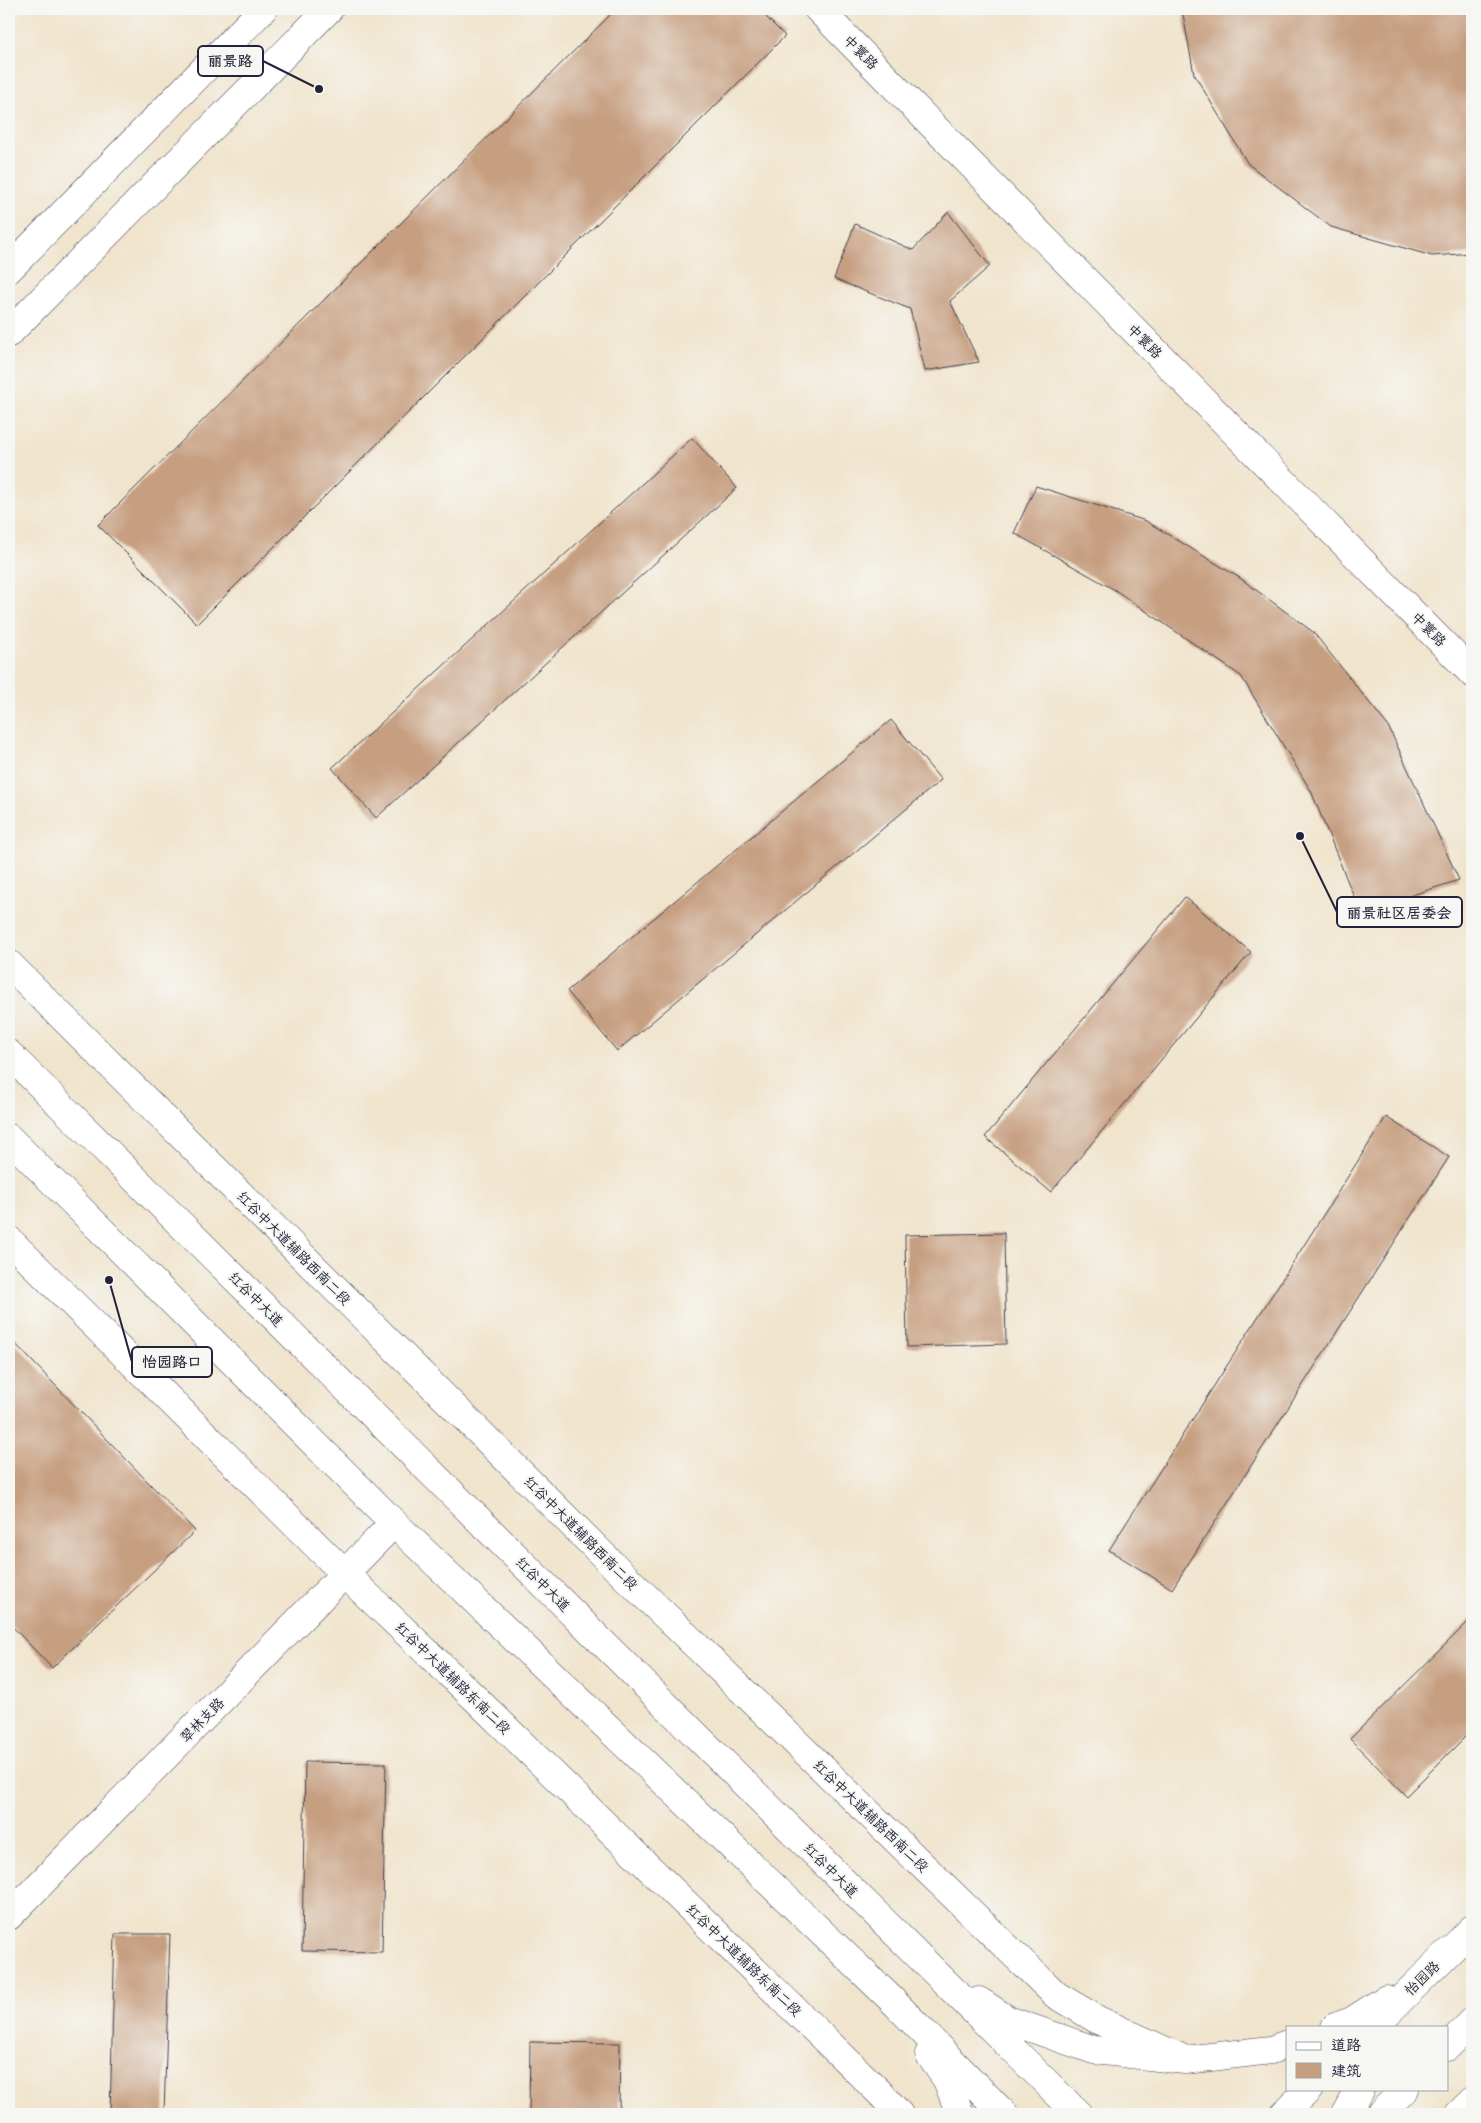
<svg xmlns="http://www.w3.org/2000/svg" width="1481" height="2123" viewBox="0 0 1481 2123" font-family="Delius,'LXGW WenKai TC',sans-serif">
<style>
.building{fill:#c69e80}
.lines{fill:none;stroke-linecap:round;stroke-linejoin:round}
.minor-casing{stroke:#413f51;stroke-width:29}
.tertiary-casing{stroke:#413f51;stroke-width:29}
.secondary-casing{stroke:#413f51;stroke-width:29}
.primary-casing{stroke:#413f51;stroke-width:29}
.minor{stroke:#fff;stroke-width:28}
.tertiary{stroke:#fff;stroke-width:28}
.secondary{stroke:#fff;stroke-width:28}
.primary{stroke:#fff;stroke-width:28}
.labels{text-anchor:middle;stroke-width:4;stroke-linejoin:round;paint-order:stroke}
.street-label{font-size:14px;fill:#22223b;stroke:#f6f6f2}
.leader{fill:none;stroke:#22223b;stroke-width:2}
.callout-dot{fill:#22223b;stroke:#f6f6f2;stroke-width:2}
.callout{fill:#f6f6f2;stroke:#22223b;stroke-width:2}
.callout-label{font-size:15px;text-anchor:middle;font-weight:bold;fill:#22223b}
</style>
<rect width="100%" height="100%" fill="#f6f6f2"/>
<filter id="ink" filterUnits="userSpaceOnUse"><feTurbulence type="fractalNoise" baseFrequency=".02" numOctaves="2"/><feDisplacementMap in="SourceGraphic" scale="10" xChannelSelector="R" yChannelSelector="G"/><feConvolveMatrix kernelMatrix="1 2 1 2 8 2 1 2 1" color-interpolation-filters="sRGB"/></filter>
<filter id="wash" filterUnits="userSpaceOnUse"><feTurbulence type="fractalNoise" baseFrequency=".0096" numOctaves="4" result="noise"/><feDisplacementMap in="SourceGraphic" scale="20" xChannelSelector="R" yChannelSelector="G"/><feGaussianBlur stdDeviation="1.12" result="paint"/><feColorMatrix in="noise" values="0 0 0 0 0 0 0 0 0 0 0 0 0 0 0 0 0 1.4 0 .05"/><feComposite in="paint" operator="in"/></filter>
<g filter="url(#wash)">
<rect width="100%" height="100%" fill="#f0e4cc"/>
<g id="blocks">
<!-- building -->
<path class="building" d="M616,9h142l27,27 -588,588 -99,-99z
M1182,9h290v244l-40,3 -101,-29 -83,-63 -54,-90z
M948,212l42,54 -40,35 29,61 -54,9 -15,-62 -76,-30 21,-55 58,26z
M692,438l45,50 -361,330 -44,-50z
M1036,486l110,35 94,57 73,54 75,94 71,154 -99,32 -49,-121 -70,-115 -126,-86 -101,-57z
M891,720l50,60 -324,271 -50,-60z
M1185,897l66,55 -200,240 -66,-55z
M1386,1117l63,40 -277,432 -63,-39z
M1004,1233l2,111 -99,3 -2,-112z
M9,1337l186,194 -143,137 -43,-45z
M1472,1618v112l-66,66 -56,-57z
M305,1762l81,1 -4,189 -80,-1z
M115,1934h55l-6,180h-54z
M530,2042l90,1 -1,71h-90z"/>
</g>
</g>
<g filter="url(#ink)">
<use href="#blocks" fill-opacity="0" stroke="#413f51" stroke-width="1"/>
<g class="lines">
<defs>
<path id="minor" d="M9,1916l385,-393"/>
<path id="tertiary" d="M818,9l654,664
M9,269l254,-260
M9,333l320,-324
M9,964l600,597 447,434 42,25 81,37
M9,1240l336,334 135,129 402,392 17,19"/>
<path id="secondary" d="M9,1054l1069,1060
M9,1138l385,385 497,476 113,115
M979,2001l29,19 86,30 91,10 86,-10 16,-6
M1335,2027l17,-6 34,-22
M1373,2027l99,-98
M929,2054l18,26 13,34
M1284,2114l25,-25
M1346,2114l14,-25"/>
<path id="primary" d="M1447,2047l25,-25
M1380,2114l25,-25
M1459,2114l13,-13"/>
</defs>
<!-- minor casing -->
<use href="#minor" class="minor-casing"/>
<!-- tertiary casing -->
<use href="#tertiary" class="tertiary-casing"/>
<!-- secondary casing -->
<use href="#secondary" class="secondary-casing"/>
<!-- primary casing -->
<use href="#primary" class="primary-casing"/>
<!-- minor -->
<use href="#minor" class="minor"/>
<!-- tertiary -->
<use href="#tertiary" class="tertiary"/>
<!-- secondary -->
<use href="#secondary" class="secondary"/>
<!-- primary -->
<use href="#primary" class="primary"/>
</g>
</g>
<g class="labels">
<!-- street labels -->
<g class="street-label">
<text transform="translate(861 52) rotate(45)" y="5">中寰路</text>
<text transform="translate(1145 341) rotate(45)" y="5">中寰路</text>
<text transform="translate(1429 629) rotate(45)" y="5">中寰路</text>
<text transform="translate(294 1248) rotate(45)" y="5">红谷中大道辅路西南二段</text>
<text transform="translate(256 1299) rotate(45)" y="5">红谷中大道</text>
<text transform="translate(581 1533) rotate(45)" y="5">红谷中大道辅路西南二段</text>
<text transform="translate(543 1584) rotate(45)" y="5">红谷中大道</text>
<text transform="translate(453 1678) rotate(44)" y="5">红谷中大道辅路东南二段</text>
<text transform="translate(202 1720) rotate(-46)" y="5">翠林支路</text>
<text transform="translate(871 1816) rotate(44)" y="5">红谷中大道辅路西南二段</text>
<text transform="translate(831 1870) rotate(45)" y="5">红谷中大道</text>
<text transform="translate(744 1960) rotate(44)" y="5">红谷中大道辅路东南二段</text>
<text transform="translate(1422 1978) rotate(-44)" y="5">怡园路</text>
</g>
</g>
<!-- callouts -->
<path class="leader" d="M319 89L263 61M1300 836L1337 912M109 1280L132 1362"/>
<g class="callout-dot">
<circle cx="319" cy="89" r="5"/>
<circle cx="1300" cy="836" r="5"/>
<circle cx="109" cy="1280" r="5"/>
</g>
<g class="callout">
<rect x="198" y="46" width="65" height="30" rx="5"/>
<rect x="1337" y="897" width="125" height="30" rx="5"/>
<rect x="132" y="1347" width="80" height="30" rx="5"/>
</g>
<g class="callout-label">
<text x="230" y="66">丽景路</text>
<text x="1399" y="918">丽景社区居委会</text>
<text x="172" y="1367">怡园路口</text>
</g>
<!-- margin -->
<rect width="1481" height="2123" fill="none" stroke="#f6f6f2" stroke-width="30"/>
<!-- legend -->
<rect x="1286" y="2026" width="162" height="65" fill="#f6f6f2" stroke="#a1a1a9"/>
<rect x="1296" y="2042" width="25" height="8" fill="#ffffff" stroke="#a1a1a9"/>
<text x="1331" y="2050" font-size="15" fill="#22223b">道路</text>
<rect x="1296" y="2063" width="25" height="15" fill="#c69e80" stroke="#a1a1a9"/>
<text x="1331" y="2076" font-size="15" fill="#22223b">建筑</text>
</svg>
